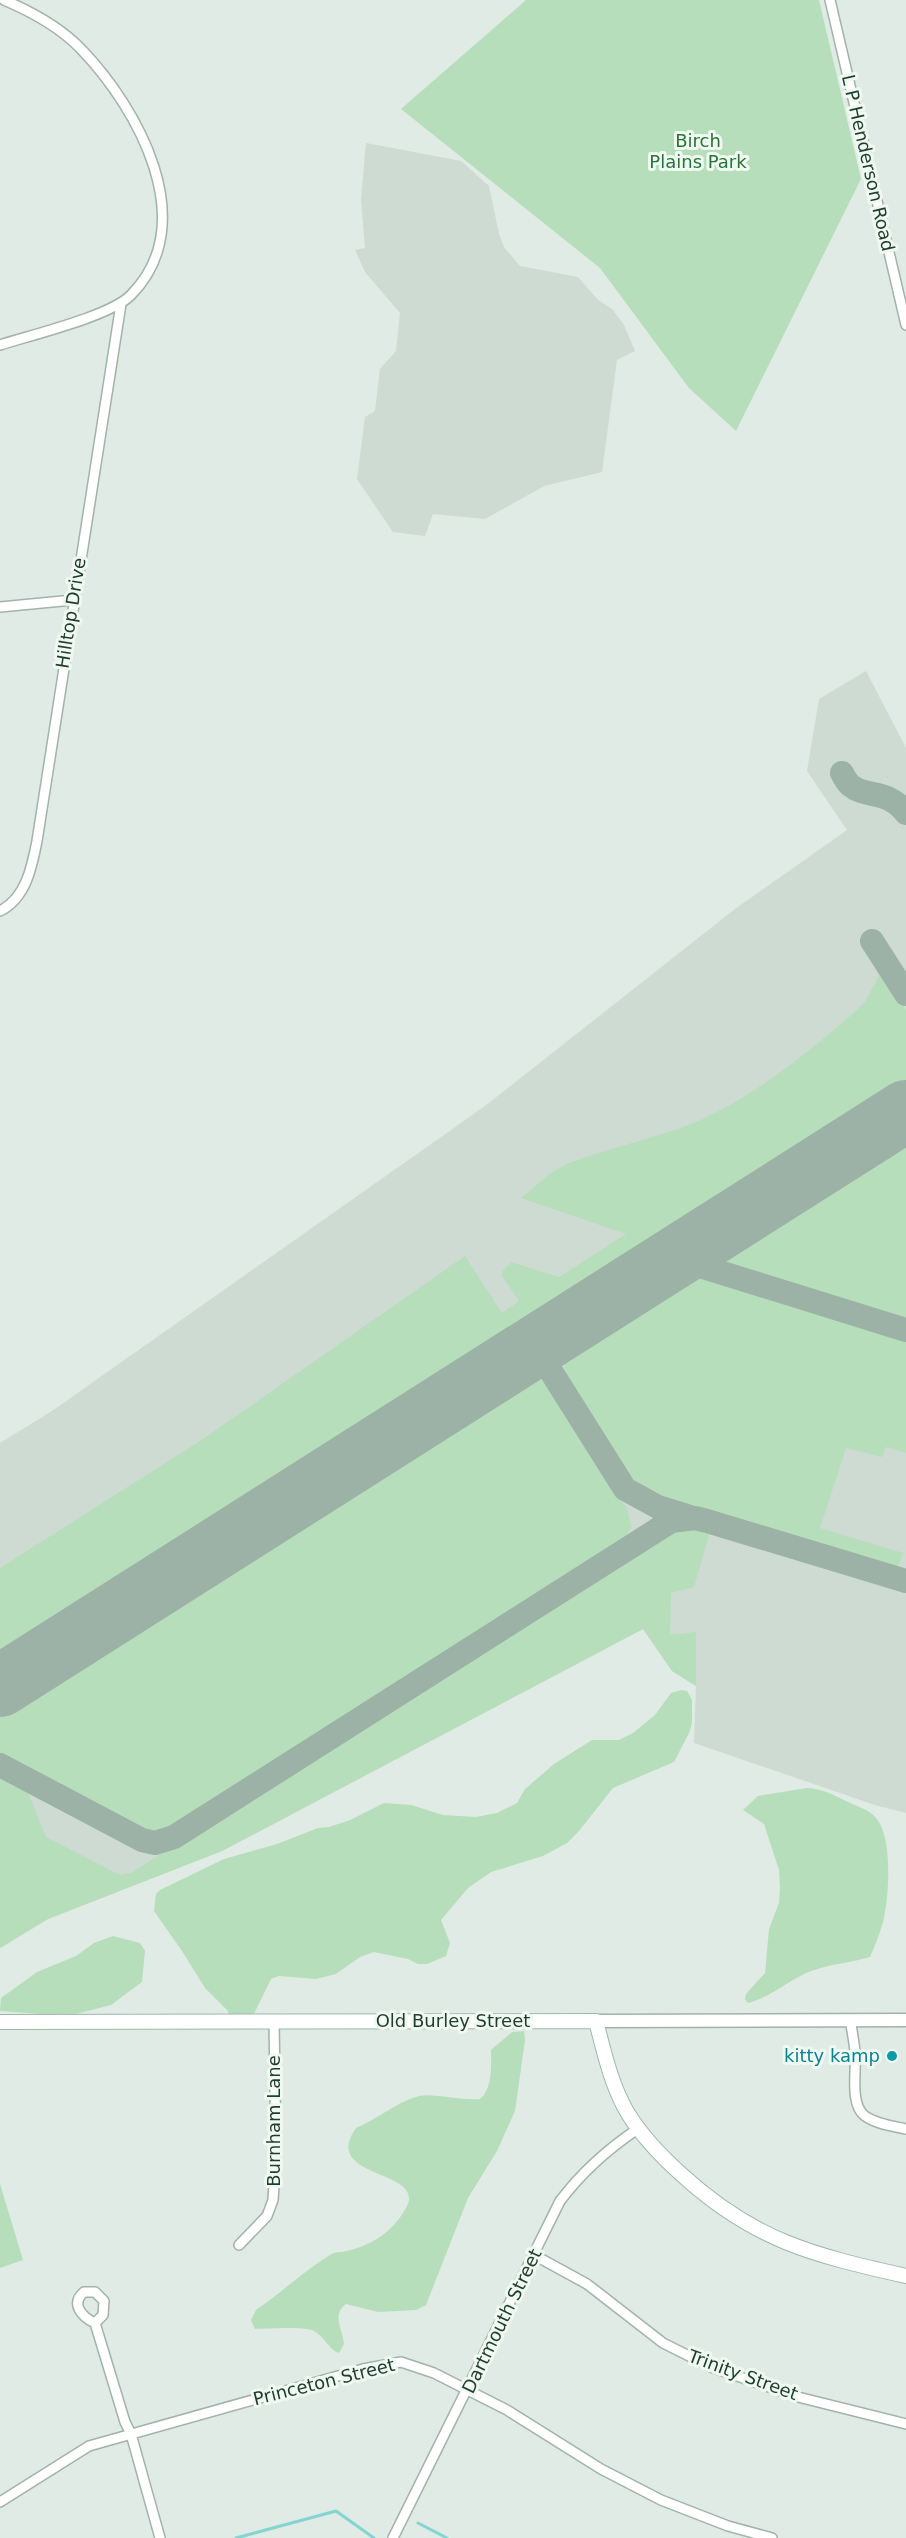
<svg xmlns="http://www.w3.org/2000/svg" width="906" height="2538" viewBox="0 0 906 2538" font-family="'DejaVu Sans',sans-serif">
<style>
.built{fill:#cddbd2}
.green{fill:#b7deba}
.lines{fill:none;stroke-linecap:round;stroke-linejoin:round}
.stream{stroke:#84d4d2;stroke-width:3}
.taxiway{stroke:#9cb2a7;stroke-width:24}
.runway{stroke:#9cb2a7;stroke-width:62}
.minor-casing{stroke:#a2b3aa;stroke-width:12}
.tertiary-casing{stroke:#a2b3aa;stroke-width:15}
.secondary-casing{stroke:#9db8aa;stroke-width:16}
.minor{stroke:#fff;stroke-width:9}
.tertiary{stroke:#fff;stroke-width:12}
.secondary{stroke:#fff;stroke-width:14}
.culture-dot{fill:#0f9aa8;stroke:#f0f8f2;stroke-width:2}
.labels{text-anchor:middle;stroke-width:6;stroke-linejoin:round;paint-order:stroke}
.park-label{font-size:18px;fill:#287538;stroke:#f0f8f2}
.street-label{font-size:18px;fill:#1f3c2f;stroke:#f0f8f2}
.culture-label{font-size:18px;fill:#0d838f;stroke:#f0f8f2;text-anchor:end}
</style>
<rect width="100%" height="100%" fill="#dfebe4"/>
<!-- built -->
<path class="built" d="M366,143l95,18 28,25 10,48 5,13 16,19 58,11 20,23 14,9 12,16 11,26 -18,9 -15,112 -58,14 -59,33 -52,-5 -8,22 -32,-4 -36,-53 8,-62 10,-6 5,-42 16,-18 4,-38 -35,-41 -10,-22 10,-2 -4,-49z
M866,671l40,77v1065l-31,-8 -181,-62 2,-57 -24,-15 -29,-42 -421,222 -174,68 -48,29v-505l52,-32 433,-305 250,-197 112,-79 -40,-59 12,-72z"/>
<!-- green -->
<path class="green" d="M526,0h293l42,179 -125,252 -47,-43 -89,-120 -199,-159z
M881,972l25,38v76l-906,575v-93l203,-129 262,-183 37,57 17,-12 -17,-25 1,-6 8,-8 48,15 67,-43 -105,-36 31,-26 15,-8c47,-19 98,-26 144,-49 54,-27 101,-66 146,-105l8,-8z
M906,1137v186l-175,-55 -7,-4 -2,-7 4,-6z
M694,1274l212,64v115l-20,-6 -4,10 -36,-9 -26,80 83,25 -4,12 -7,4 -226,-70 -20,-9 -20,-17 -61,-99 -2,-14 6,-10 116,-74z
M525,1377l16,3 8,8 78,121 4,17 -5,13 -463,294h-14l-149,-77v-45z
M676,1527h12l22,5 -16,55 -23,6 -1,42 26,-3v54l-24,-15 -29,-42 -421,222 -174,68 -48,29v-172l27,14 19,47 74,38 11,-2z
M681,1690l6,1 5,9v23l-3,10 -15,29 -61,26 -34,43 -12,12 -24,13 -52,16 -23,16 -27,32 9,23 -4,13 -19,8h-9l-10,-5 -34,-7 -14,5 -24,17 -20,5 -37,-3 -8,3 -20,41 -19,1 -5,-11 -22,-22 -23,-37 -28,-40 2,-17 4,-4 64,-31 53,-15 41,-16 11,-1 21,-7 34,-17 27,2 32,10 33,2 21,-4 20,-10 8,-14 29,-25 38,-24h27l14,-7 22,-18 16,-22z
M807,1788c15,1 25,6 39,13 11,6 22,7 31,18 16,21 12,78 6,103 -3,12 -8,23 -13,35 -20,6 -40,7 -59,14 -22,9 -42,27 -63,32l-3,-4 1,-5 19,-21 4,-44 10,-26 1,-16 -1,-17 -15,-46 -21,-14 15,-14z
M113,1936l27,7 5,8 -3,31 -31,23 -43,11 -68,-5 1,-13 36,-26 39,-16 18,-13z
M524,2031l1,9 -10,71 -18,40 -29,47 -42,107 -10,5 -38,2 -32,-8c-15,11 -3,26 -2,40l-5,9c-10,-3 -15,-17 -25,-22 -12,-5 -45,-2 -59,-2l-4,-9 5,-10c25,-17 48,-39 74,-55 5,-4 11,-2 17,-4 26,-6 48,-21 60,-45 18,-37 -87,-27 -51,-78 22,-9 40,-26 63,-32 15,-3 43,5 61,3 13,-10 11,-35 11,-49l21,-18z
M0,2184l23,76 -23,8z"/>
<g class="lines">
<!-- stream -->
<path class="stream" d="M418,2523l29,15
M236,2538l100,-27 38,27"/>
<!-- taxiway -->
<path class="taxiway" d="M842,773c2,4 5,9 8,12 16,14 37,3 56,28
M872,941l34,53
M674,1258l232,72
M535,1346l90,143 33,18 32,10
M0,1765l142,75 13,3 19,-6 497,-316 24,-3 12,3 199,60"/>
<!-- runway -->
<path class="runway" d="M0,1686l906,-575"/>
<defs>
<path id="minor" d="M830,0l76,325
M0,345c31,-10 111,-29 131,-50 71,-72 7,-187 -50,-246 -20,-21 -51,-38 -77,-49
M0,607l73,-7
M0,911c26,-13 32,-44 37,-70l84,-537
M850,2020c2,10 4,21 5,32 2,18 -6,52 10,64 11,8 28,10 41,13
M239,2245l28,-29 6,-16 3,-45 -2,-135
M534,2255l53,29 76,59 48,24 87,30 108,27
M95,2323l8,-8 1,-14 -9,-9h-11c-14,12 -2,25 11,31l30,99 6,12 29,104
M0,2502l89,-56 274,-77 38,-7 33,11 73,37 94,59 60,31 67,26 44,12
M393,2538l167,-337c22,-29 49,-53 79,-73"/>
<path id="tertiary" d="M596,2021l310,-1"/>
<path id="secondary" d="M0,2022l596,-1c8,31 15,63 31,91 14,23 34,44 54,62 73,67 132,81 225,102"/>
</defs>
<!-- minor casing -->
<use href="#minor" class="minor-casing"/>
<!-- tertiary casing -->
<use href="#tertiary" class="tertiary-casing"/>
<!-- secondary casing -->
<use href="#secondary" class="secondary-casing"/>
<!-- minor -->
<use href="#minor" class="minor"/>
<!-- tertiary -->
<use href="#tertiary" class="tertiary"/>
<!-- secondary -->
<use href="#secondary" class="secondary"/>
</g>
<!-- markers -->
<circle class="culture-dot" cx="892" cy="2056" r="6"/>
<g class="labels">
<!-- park labels -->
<g class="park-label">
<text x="698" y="147">Birch<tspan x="698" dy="21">Plains Park</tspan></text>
</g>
<!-- street labels -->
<g class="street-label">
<text transform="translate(868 163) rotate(77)" y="6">L P Henderson Road</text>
<text transform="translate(71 613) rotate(-81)" y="6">Hilltop Drive</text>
<text x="453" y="2027">Old Burley Street</text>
<text transform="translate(274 2121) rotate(-90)" y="6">Burnham Lane</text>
<text transform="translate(502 2321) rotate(-64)" y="6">Dartmouth Street</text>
<text transform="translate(743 2375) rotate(20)" y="6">Trinity Street</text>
<text transform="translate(324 2382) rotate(-14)" y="6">Princeton Street</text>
</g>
<!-- culture labels -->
<g class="culture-label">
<text x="880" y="2062">kitty kamp</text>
</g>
</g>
</svg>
